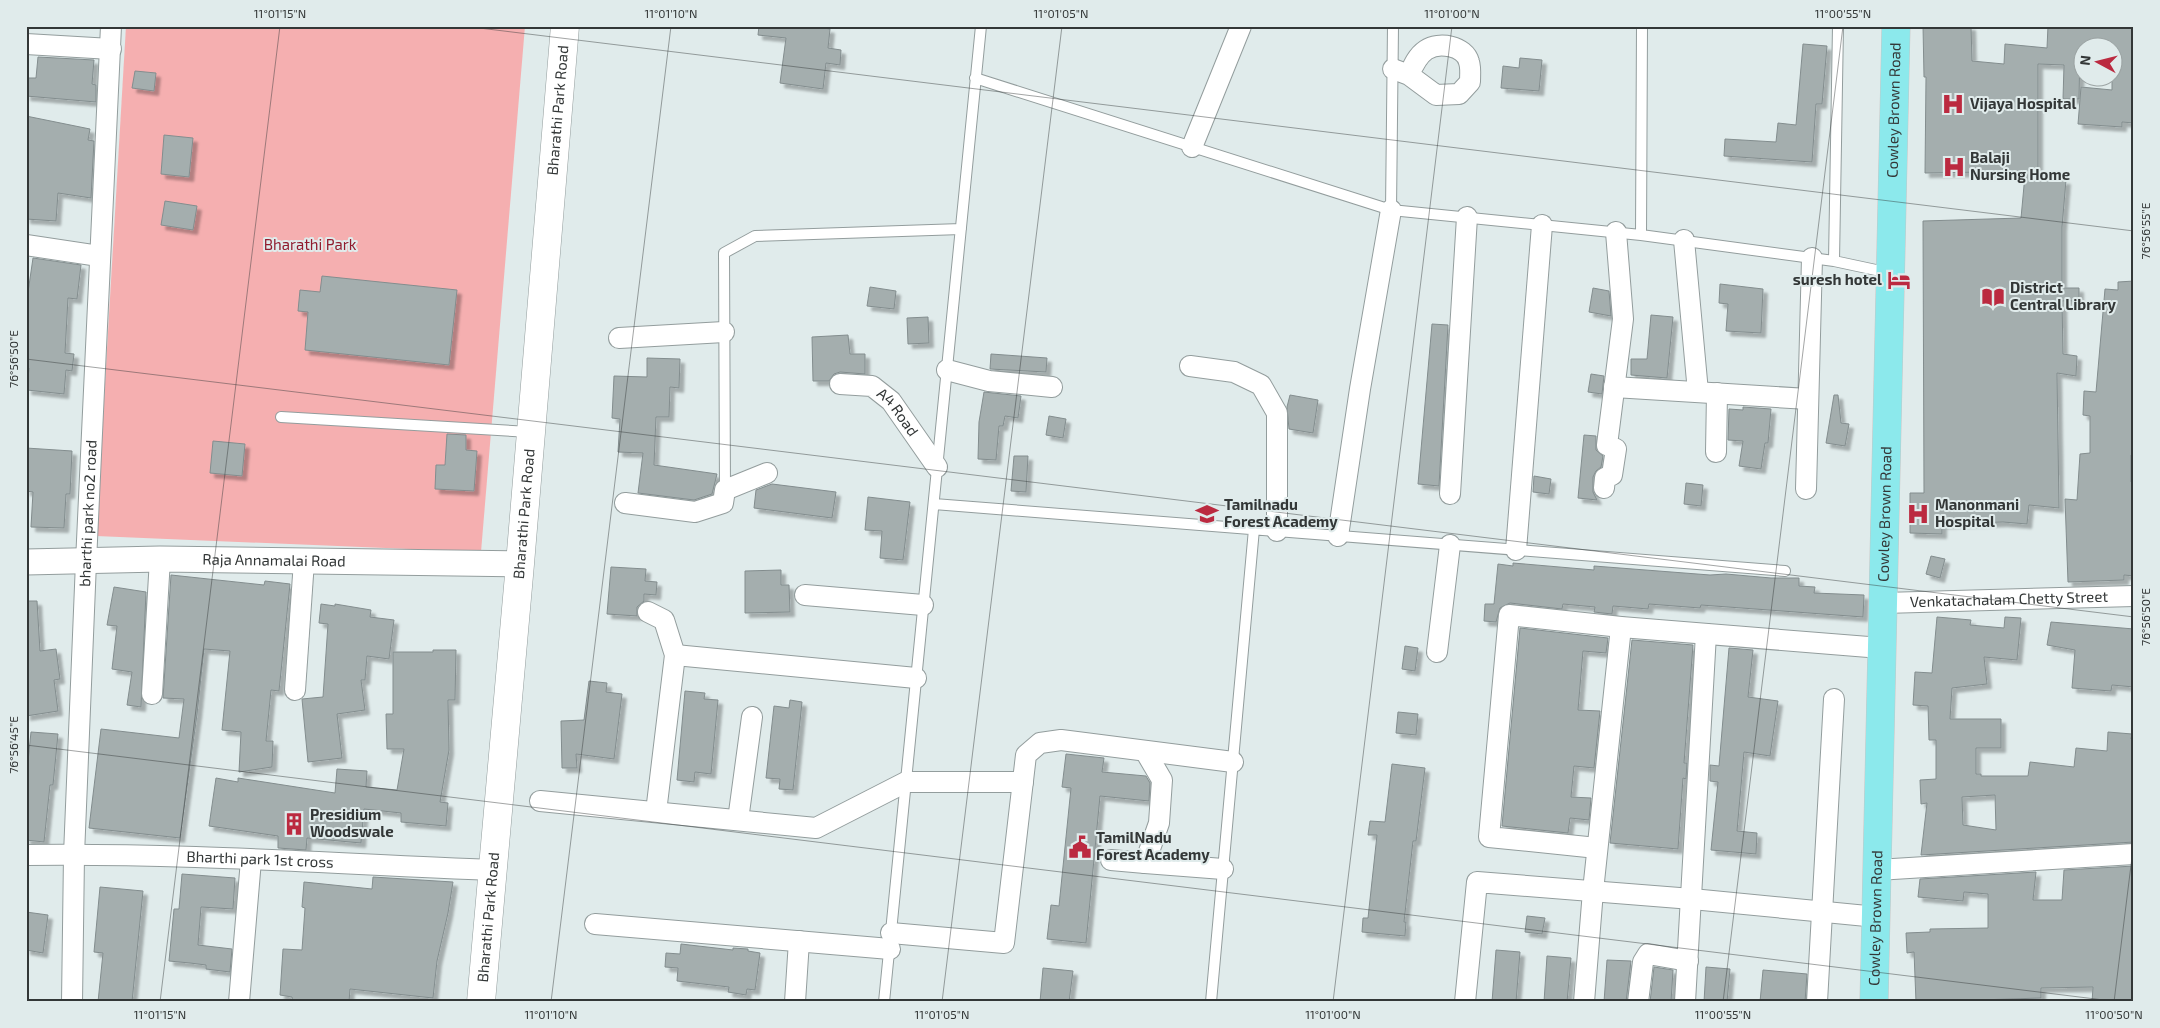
<svg xmlns="http://www.w3.org/2000/svg" width="2160" height="1028" viewBox="0 0 2160 1028" font-family="'Exo 2',sans-serif">
<style>
.green{fill:#f5afb0}
.building{fill:#a4aeae;stroke:#838d8e;fill-rule:evenodd;filter:url(#shadow)}
.lines{fill:none;stroke-linecap:round;stroke-linejoin:round}
.service-casing{stroke:#939d9d;stroke-width:12}
.minor-casing{stroke:#939d9d;stroke-width:22}
.tertiary-casing{stroke:#939d9d;stroke-width:27}
.secondary-casing{stroke:#939d9d;stroke-width:29}
.primary-casing{stroke:#c6c7c7;stroke-width:29}
.service{stroke:#fff;stroke-width:10}
.minor{stroke:#fff;stroke-width:20}
.tertiary{stroke:#fff;stroke-width:25}
.secondary{stroke:#fff;stroke-width:28}
.primary{stroke:#8ce9ec;stroke-width:28}
.ticks{fill:none;stroke:#333737;stroke-width:1;stroke-opacity:0.45}
.labels{text-anchor:middle;stroke-width:4;stroke-linejoin:round;paint-order:stroke}
.poi-label{font-size:15px;font-weight:bold;fill:#333737;stroke:#e0ebeb;text-anchor:start}
.street-label{font-size:15px;fill:#333737;stroke:#e0ebeb}
.park-label{font-size:15px;fill:#911c2e;stroke:#e0ebeb}
.neatline{fill:none;stroke:#333737;stroke-width:2}
.ticks-label{font-size:12px;text-anchor:middle;fill:#333737}
</style>
<defs>
<filter id="shadow"><feDropShadow dx="4.5" dy="4.5" stdDeviation="1" flood-color="#0004"/></filter>
</defs>
<rect width="100%" height="100%" fill="#e0ebeb"/>
<!-- green -->
<path class="green" d="M126,26h399l-44,526 -385,-16z"/>
<!-- building -->
<path class="building" d="M759,26h51l20,3 -2,19 13,2 -1,15 -14,-2 -3,26 -43,-6 6,-45 -28,-3z
M1923,26h48l1,35 32,3 1,-20 42,4 1,-22h86v97l-12,-1v5l-44,-3 3,-37 31,3v-42h-32l-1,51h-16l1,-34 -26,-1v116h28l-4,47v61h17v13h-17l1,53 14,2 -1,20 -19,-3 2,135 -30,-3 -2,19 -24,-2 -61,2v10l-32,-1v-40h14l-1,-272 98,-3 4,-43 -38,-1v-2l-62,1 1,-96h-2z
M1803,44l24,2 -5,58h-6l-4,58 -88,-6 1,-17 51,3 2,-19 18,2z
M38,57l56,3 -2,24 4,1v17l-70,-6 2,-18h8z
M1520,58l22,2 -3,31 -38,-3 2,-22 16,2z
M135,71l21,2 -2,18 -22,-3z
M26,116l64,13 -2,11 6,1 -3,57 -33,-5 -2,28 -30,-2z
M164,135l29,3 -4,39 -28,-3z
M165,201l32,5 -4,24 -32,-5z
M33,258l48,7 -4,34 -9,-1 -3,55 9,1 -2,17 -6,-1 -2,24 -37,-4 2,-22 -3,-1v-61z
M322,276l135,14 -8,75 -144,-15 3,-38 -10,-1 2,-21 20,2z
M2134,281v174h-3v27h3v94l-10,-1v5l-56,2 -3,-83 12,1 3,-46 10,-1v-37l-7,-1 1,-24 12,1 9,-103 13,1v-8z
M1720,284l43,5 -2,44 -35,-2 2,-27 -9,-1z
M870,287l26,4 -2,18 -27,-3z
M1593,288l16,3 2,25 -22,-4z
M1651,315l22,2 -6,61 -36,-3v-16h16z
M928,317l1,26 -21,1 -1,-26z
M1432,324l16,1 -9,161 -21,-2z
M848,335l2,19h15v20l-25,-2 -6,2 -5,7h-16l-1,-44z
M991,354l56,4 -1,14 -56,-3z
M647,358l33,1 -1,29 -9,-1 -1,30h-13l-2,48 63,9 -5,20 -18,6 -56,-7 5,-40 -25,-1 2,-33 -8,-1 2,-42 33,1z
M1591,374l13,2 -2,18 -14,-2z
M984,392l37,4 -3,22 -13,-2 -2,10h-4l-3,34 -18,-1 1,-37z
M1290,395l28,5 -5,33 -24,-4 -2,-22z
M1834,395h4l3,28 8,1 -4,22 -19,-3z
M1743,407l28,2 -3,34h-3l-4,26 -22,-3 4,-25 -15,-1 1,-31 14,1z
M1049,416l17,3 -3,19 -17,-3z
M447,434l19,1v15l11,1 -3,40 -39,-2 1,-24h9z
M1584,435l12,1v14l7,6 -2,11 -5,4 -3,6v15l4,8 -19,-2z
M213,441l32,3 -3,32 -32,-3z
M26,448l46,3 -2,43h-4l-2,34 -33,-1 2,-35 -7,-1z
M1014,456h14l-2,36 -15,-1z
M1534,476l17,3 -2,15 -16,-2z
M1686,483l17,2 -2,21 -17,-2z
M772,484l64,8 -4,26 -78,-10 2,-18z
M868,497l42,5 -7,58 -23,-2 2,-27 -17,-1z
M1931,556l14,3 -5,19 -14,-4z
M1513,563l81,7v-4l116,9 16,-1 45,4h28v8l16,1 -1,6 50,2 -1,22 -162,-12 -1,3 -51,-4 -1,5 -35,-3 -1,8 -18,-2 1,-5 -32,-3 -1,5 -52,-6 -10,5 -4,14 -12,-1 1,-17h9l4,-40 15,2z
M611,567l35,2 -1,12 12,1 -1,13 -12,-1v7l-7,6v9l-30,-2z
M781,570v15h8l1,27 -45,1v-42z
M171,575l93,10 1,-4 25,3 -11,107 -8,-1 -5,51h7l-1,26 -33,5 2,-40 -19,-2 8,-79 -26,-2 -7,65 -17,124 -91,-10 12,-99 78,9 5,-39 -21,-1z
M114,587l32,5 -5,115 -14,-2 5,-33 -20,-3 5,-43 -10,-1z
M26,601h11l3,50 16,-2 4,30 -6,1 4,31 -32,5z
M321,604l14,2v-2l36,6 -1,7 24,3 -5,39 -22,-3 -2,24h-4l4,30 -28,4 5,44 -34,4 -6,-63 21,-2 5,-73 -9,-1z
M1937,617l34,3 -1,5 34,3 1,-11 16,1 -4,42 -33,-3 3,27 -35,4 -2,31h51v29h-25v26h5v2h47l2,-14 44,5 2,-19 31,3 1,-19 24,2 -1,5h3v103l-213,13 6,-52 -6,1 -1,-24 16,-1v-39h-7l-1,-34 -15,-1 2,-33 17,1zM1995,795l1,35 -33,-5 -1,-28z
M2051,622l83,7v58l-22,-2 -1,6 -39,-3 3,-38 -28,-5z
M1520,628l88,10 -2,15 -23,-2 -5,59 22,1 -6,57 -20,-2 -3,31 20,1 -2,22 -19,-2 -2,15 -66,-7z
M1632,640l61,5 -9,118h3l-1,16 -3,-1 -5,71 -68,-6z
M1405,646l13,2 -3,23 -13,-2z
M1729,648l24,2 -5,47 30,4 -8,55 -26,-4 -7,79 20,2 -1,21 -45,-4 7,-68 -8,-1v-16l9,1z
M433,650h23l-1,50h-7l1,50 -9,52 8,1 -2,23 -45,-4v-9l-37,-4 -3,34 -54,-5 -1,12 -28,-2v-12l-69,-10 7,-48 22,4v-4l97,15 2,-24 30,2 -1,16 31,3 7,-41h-17l-1,-35h7v-62h40z
M589,681l18,2 -1,9 16,2 -8,65 -38,-5 1,14h-15l-1,-47 23,-1z
M685,691l20,2 -1,6 14,1 -7,74 -16,-2 -1,10 -17,-2z
M790,700l12,2 -9,88 -14,-1 1,-10 -14,-1 8,-72 15,2z
M1398,712l20,2 -2,21 -20,-2z
M31,732l27,2 -5,51h-3l-6,57 -18,-2v-59z
M1066,754l38,4 -2,14 44,4 4,7 -1,18 -49,-5 -14,147 -39,-4 4,-34 8,1 12,-118 -9,-1z
M1392,764l33,4 -9,73h-3l-9,81h2l-1,14 -43,-4 1,-14h5l9,-83h-9l2,-14 15,1z
M2134,866v136h-42l1,-15 -52,1v10l-125,4 -2,-50 -7,1 -1,-20 24,-1v-3l58,-1v-34l-24,-2 -1,9 -45,-4 2,-18 116,-7 -3,28h29l2,-30z
M182,874l53,4 -2,31 -32,-2 -3,38 34,4 -2,23 -24,-3v-4l-16,-2 -21,-2 5,-52h5z
M373,877l80,5 -5,31 -11,48 -4,37 -83,-9 -1,13h-56l-1,-5 -12,-2 3,-46 19,1 3,-42 -3,-1 2,-25 68,7z
M100,887l43,4 -11,111h-34l5,-49 -9,-1z
M26,912l22,3 -5,38 -17,-3z
M1527,916l18,2 -3,16 -17,-2z
M681,944l52,6v-2l15,1v2l12,2 -5,37 -8,-1 -1,6 -18,-3 1,-5 -52,-6 1,-13 -13,-1 1,-14 14,1z
M1496,950l24,2 -4,50h-24z
M1547,956l24,2 -4,44h-23z
M1607,960l24,1 -5,41h-22z
M1654,967l19,3 -2,32h-21z
M1706,967l24,2 -3,33h-23z
M1043,968l30,3 -4,31h-29z
M1763,970l44,4 -2,28h-45z"/>
<g class="lines">
<defs>
<path id="service" d="M975,78l416,132 250,25 193,26 56,12
M1391,210l2,-184
M1641,235l1,-209
M1834,261l4,-235
M281,417l249,15
M725,490l-1,-237 31,-17 206,-7
M934,504l851,67
M884,1002l97,-976
M1211,1002l43,-473"/>
<g id="minor">
<path d="M26,44l85,5"/>
<path d="M1393,69l16,6 27,20 23,-1 11,-12c0,-6 1,-14 -1,-20 -4,-16 -30,-21 -43,-12 -9,6 -13,16 -17,25"/>
<path d="M1192,147l49,-121"/>
<path d="M1684,240l14,152"/>
<path d="M26,245l73,11"/>
<path d="M619,338l105,-6"/>
<path d="M1190,366l44,6 27,13 16,28v118"/>
<path d="M947,370l42,11 63,6"/>
<path id="s1" d="M840,384l32,2 19,15 46,66"/>
<path d="M1614,387l194,12"/>
<path d="M1716,452l1,-59"/>
<path d="M1604,488l1,-10 7,-3 4,-26 -9,-4 16,-126 -7,-87"/>
<path d="M1806,489l6,-231"/>
<path d="M1450,494l17,-277"/>
<path d="M625,503l70,9 28,-9 2,-13 42,-17"/>
<path d="M1338,536l22,-147 31,-179"/>
<path d="M1516,550l26,-325"/>
<path d="M805,595l118,10"/>
<path id="s2" d="M1884,603l250,-7"/>
<path d="M648,612l16,8 11,35 -19,157"/>
<path d="M1437,652l13,-107"/>
<path d="M675,655l241,23"/>
<path d="M295,690l9,-129"/>
<path d="M152,694l8,-135"/>
<path d="M1145,751l17,29 -3,43 -14,40 78,6"/>
<path d="M540,801l276,27 90,-46h117"/>
<path d="M738,820l14,-103"/>
<path d="M1597,848l-108,-11 20,-222 112,12 260,21"/>
<path id="s3" d="M26,855c156,-2 312,9 467,15"/>
<path d="M1111,860l34,3"/>
<path d="M1877,870l257,-16"/>
<path d="M595,924l295,25"/>
<path d="M891,933l113,10 22,-188 14,-12 21,-3 172,22"/>
<path id="s4" d="M72,1002l2,-147 12,-293 25,-536"/>
<path d="M239,1002l12,-142"/>
<path d="M795,1002l4,-61"/>
<path d="M1465,1002l12,-120 215,17 185,18"/>
<path d="M1584,1002l9,-111 28,-264"/>
<path d="M1638,1002l5,-40 5,-8 40,7"/>
<path d="M1685,1002l21,-368"/>
<path d="M1817,1002l17,-303"/>
</g>
<g id="tertiary">
<path id="s5" d="M26,562l134,-3 360,5"/>
</g>
<g id="secondary">
<path id="s6" d="M481,1002l39,-438 45,-538"/>
</g>
<g id="primary">
<path id="s7" d="M1874,1002l22,-976"/>
</g>
</defs>
<!-- service casing -->
<use href="#service" class="service-casing"/>
<!-- minor casing -->
<use href="#minor" class="minor-casing"/>
<!-- tertiary casing -->
<use href="#tertiary" class="tertiary-casing"/>
<!-- secondary casing -->
<use href="#secondary" class="secondary-casing"/>
<!-- primary casing -->
<use href="#primary" class="primary-casing"/>
<!-- service -->
<use href="#service" class="service"/>
<!-- minor -->
<use href="#minor" class="minor"/>
<!-- tertiary -->
<use href="#tertiary" class="tertiary"/>
<!-- secondary -->
<use href="#secondary" class="secondary"/>
<!-- primary -->
<use href="#primary" class="primary"/>
</g>
<!-- ticks -->
<path class="ticks" d="M463,26l1671,205M26,359l2108,258M26,745l2094,257M160,1002l120,-976M551,1002l120,-976M942,1002l120,-976M1333,1002l119,-976M1723,1002l120,-976M2114,1002l20,-161"/>
<!-- icons -->
<defs>
<symbol id="hospital-bare" viewBox="-9 -9 18 18"><path d="M-5-5h3v3.5h4V-5h3V5h-3V1.5h-4V5h-3Z" fill="#bb2a40" stroke="#e0ebeb" stroke-width="2.5" paint-order="stroke"/></symbol>
<symbol id="hotel-bare" viewBox="-9 -9 18 18"><path d="M-6-4.5h1.5V1H6V5H4.5V3h-9V5H-6ZM-4 0a1.8 1.8 0 1 1 3.6 0ZM.5 0V-2.5h3Q6-2.5 6 0Z" fill="#bb2a40" stroke="#e0ebeb" stroke-width="2.5" paint-order="stroke"/></symbol>
<symbol id="library-bare" viewBox="-9 -9 18 18"><path d="M-6-4Q-3-5.5-.7-3.5V5Q-3 3-6 4ZM6-4Q3-5.5 .7-3.5V5Q3 3 6 4Z" fill="#bb2a40" stroke="#e0ebeb" stroke-width="2.5" paint-order="stroke"/></symbol>
<symbol id="university-bare" viewBox="-9 -9 18 18"><path d="M0-5L7-2L0 1L-7-2ZM-4 1L0 2.5L4 1V4Q0 6-4 4Z" fill="#bb2a40" stroke="#e0ebeb" stroke-width="2.5" paint-order="stroke"/></symbol>
<symbol id="building-bare" viewBox="-9 -9 18 18"><path d="M-4-6H4V6H1V3H-1V6H-4ZM-2.5-4.3h1.7v1.8h-1.7ZM.8-4.3h1.7v1.8H.8ZM-2.5-1h1.7V.8h-1.7ZM.8-1h1.7V.8H.8Z" fill="#bb2a40" stroke="#e0ebeb" stroke-width="2.5" paint-order="stroke"/></symbol>
<symbol id="civic-bare" viewBox="-9 -9 18 18"><path d="M-.6-6.5H3V-4.5H.6V-3L4-1V1h2V6H-6V1h2V-1L-.6-3ZM-1.2 2.5V6h2.4V2.5Z" fill="#bb2a40" stroke="#e0ebeb" stroke-width="2.5" paint-order="stroke"/></symbol>
</defs>
<g fill-rule="evenodd">
<use href="#hospital-bare" x="1937" y="88" width="32" height="32"/>
<use href="#hospital-bare" x="1938" y="151" width="32" height="32"/>
<use href="#hotel-bare" x="1883" y="264" width="32" height="32"/>
<use href="#library-bare" x="1977" y="281" width="32" height="32"/>
<use href="#university-bare" x="1191" y="498" width="32" height="32"/>
<use href="#hospital-bare" x="1902" y="498" width="32" height="32"/>
<use href="#building-bare" x="278" y="808" width="32" height="32"/>
<use href="#civic-bare" x="1064" y="831" width="32" height="32"/>
</g>
<g class="labels">
<!-- poi labels -->
<g class="poi-label">
<text x="1970" y="109">Vijaya Hospital</text>
<text x="1970" y="163">Balaji<tspan x="1970" dy="17">Nursing Home</tspan></text>
<text x="1882" y="285" text-anchor="end">suresh hotel</text>
<text x="2010" y="293">District<tspan x="2010" dy="17">Central Library</tspan></text>
<text x="1224" y="510">Tamilnadu<tspan x="1224" dy="17">Forest Academy</tspan></text>
<text x="1935" y="510">Manonmani<tspan x="1935" dy="17">Hospital</tspan></text>
<text x="310" y="820">Presidium<tspan x="310" dy="17">Woodswale</tspan></text>
<text x="1096" y="843">TamilNadu<tspan x="1096" dy="17">Forest Academy</tspan></text>
</g>
<!-- street labels -->
<g class="street-label">
<text dy="5" stroke="none"><textPath href="#s7" startOffset="892">Cowley Brown Road</textPath></text>
<text dy="5" stroke="none"><textPath href="#s6" startOffset="895">Bharathi Park Road</textPath></text>
<text dy="5" stroke="none"><textPath href="#s1" startOffset="69">A4 Road</textPath></text>
<text dy="5" stroke="none"><textPath href="#s4" startOffset="489">bharthi park no2 road</textPath></text>
<text dy="5" stroke="none"><textPath href="#s6" startOffset="490">Bharathi Park Road</textPath></text>
<text dy="5" stroke="none"><textPath href="#s7" startOffset="488">Cowley Brown Road</textPath></text>
<text dy="5" stroke="none"><textPath href="#s5" startOffset="248">Raja Annamalai Road</textPath></text>
<text dy="5" stroke="none"><textPath href="#s2" startOffset="125">Venkatachalam Chetty Street</textPath></text>
<text dy="5" stroke="none"><textPath href="#s3" startOffset="234">Bharthi park 1st cross</textPath></text>
<text dy="5" stroke="none"><textPath href="#s6" startOffset="85">Bharathi Park Road</textPath></text>
<text dy="5" stroke="none"><textPath href="#s7" startOffset="84">Cowley Brown Road</textPath></text>
</g>
<!-- park labels -->
<g class="park-label">
<text x="310" y="250">Bharathi Park</text>
</g>
</g>
<!-- border -->
<rect width="2160" height="1028" fill="none" stroke="#e0ebeb" stroke-width="55"/>
<!-- north arrow -->
<g transform="translate(2098 62) rotate(277)"><circle r="24" fill="#e0ebeb" stroke="#9ba3a3"/>
<path d="M0-4L9 19L0 12L-9 19Z" fill="#bb2a40"/>
<text y="-8" font-size="14" font-weight="bold" text-anchor="middle" fill="#333737">N</text>
</g>
<rect x="28" y="28" width="2104" height="972" class="neatline"/>
<g class="ticks-label">
<text x="280" y="18">11°01'15"N</text>
<text x="671" y="18">11°01'10"N</text>
<text x="1061" y="18">11°01'05"N</text>
<text x="1452" y="18">11°01'00"N</text>
<text x="1843" y="18">11°00'55"N</text>
<text transform="translate(2146 231) rotate(-90)" y="4">76°56'55"E</text>
<text transform="translate(14 359) rotate(-90)" y="4">76°56'50"E</text>
<text transform="translate(2146 617) rotate(-90)" y="4">76°56'50"E</text>
<text transform="translate(14 745) rotate(-90)" y="4">76°56'45"E</text>
<text x="160" y="1019">11°01'15"N</text>
<text x="551" y="1019">11°01'10"N</text>
<text x="942" y="1019">11°01'05"N</text>
<text x="1333" y="1019">11°01'00"N</text>
<text x="1723" y="1019">11°00'55"N</text>
<text x="2114" y="1019">11°00'50"N</text>
</g>
</svg>
